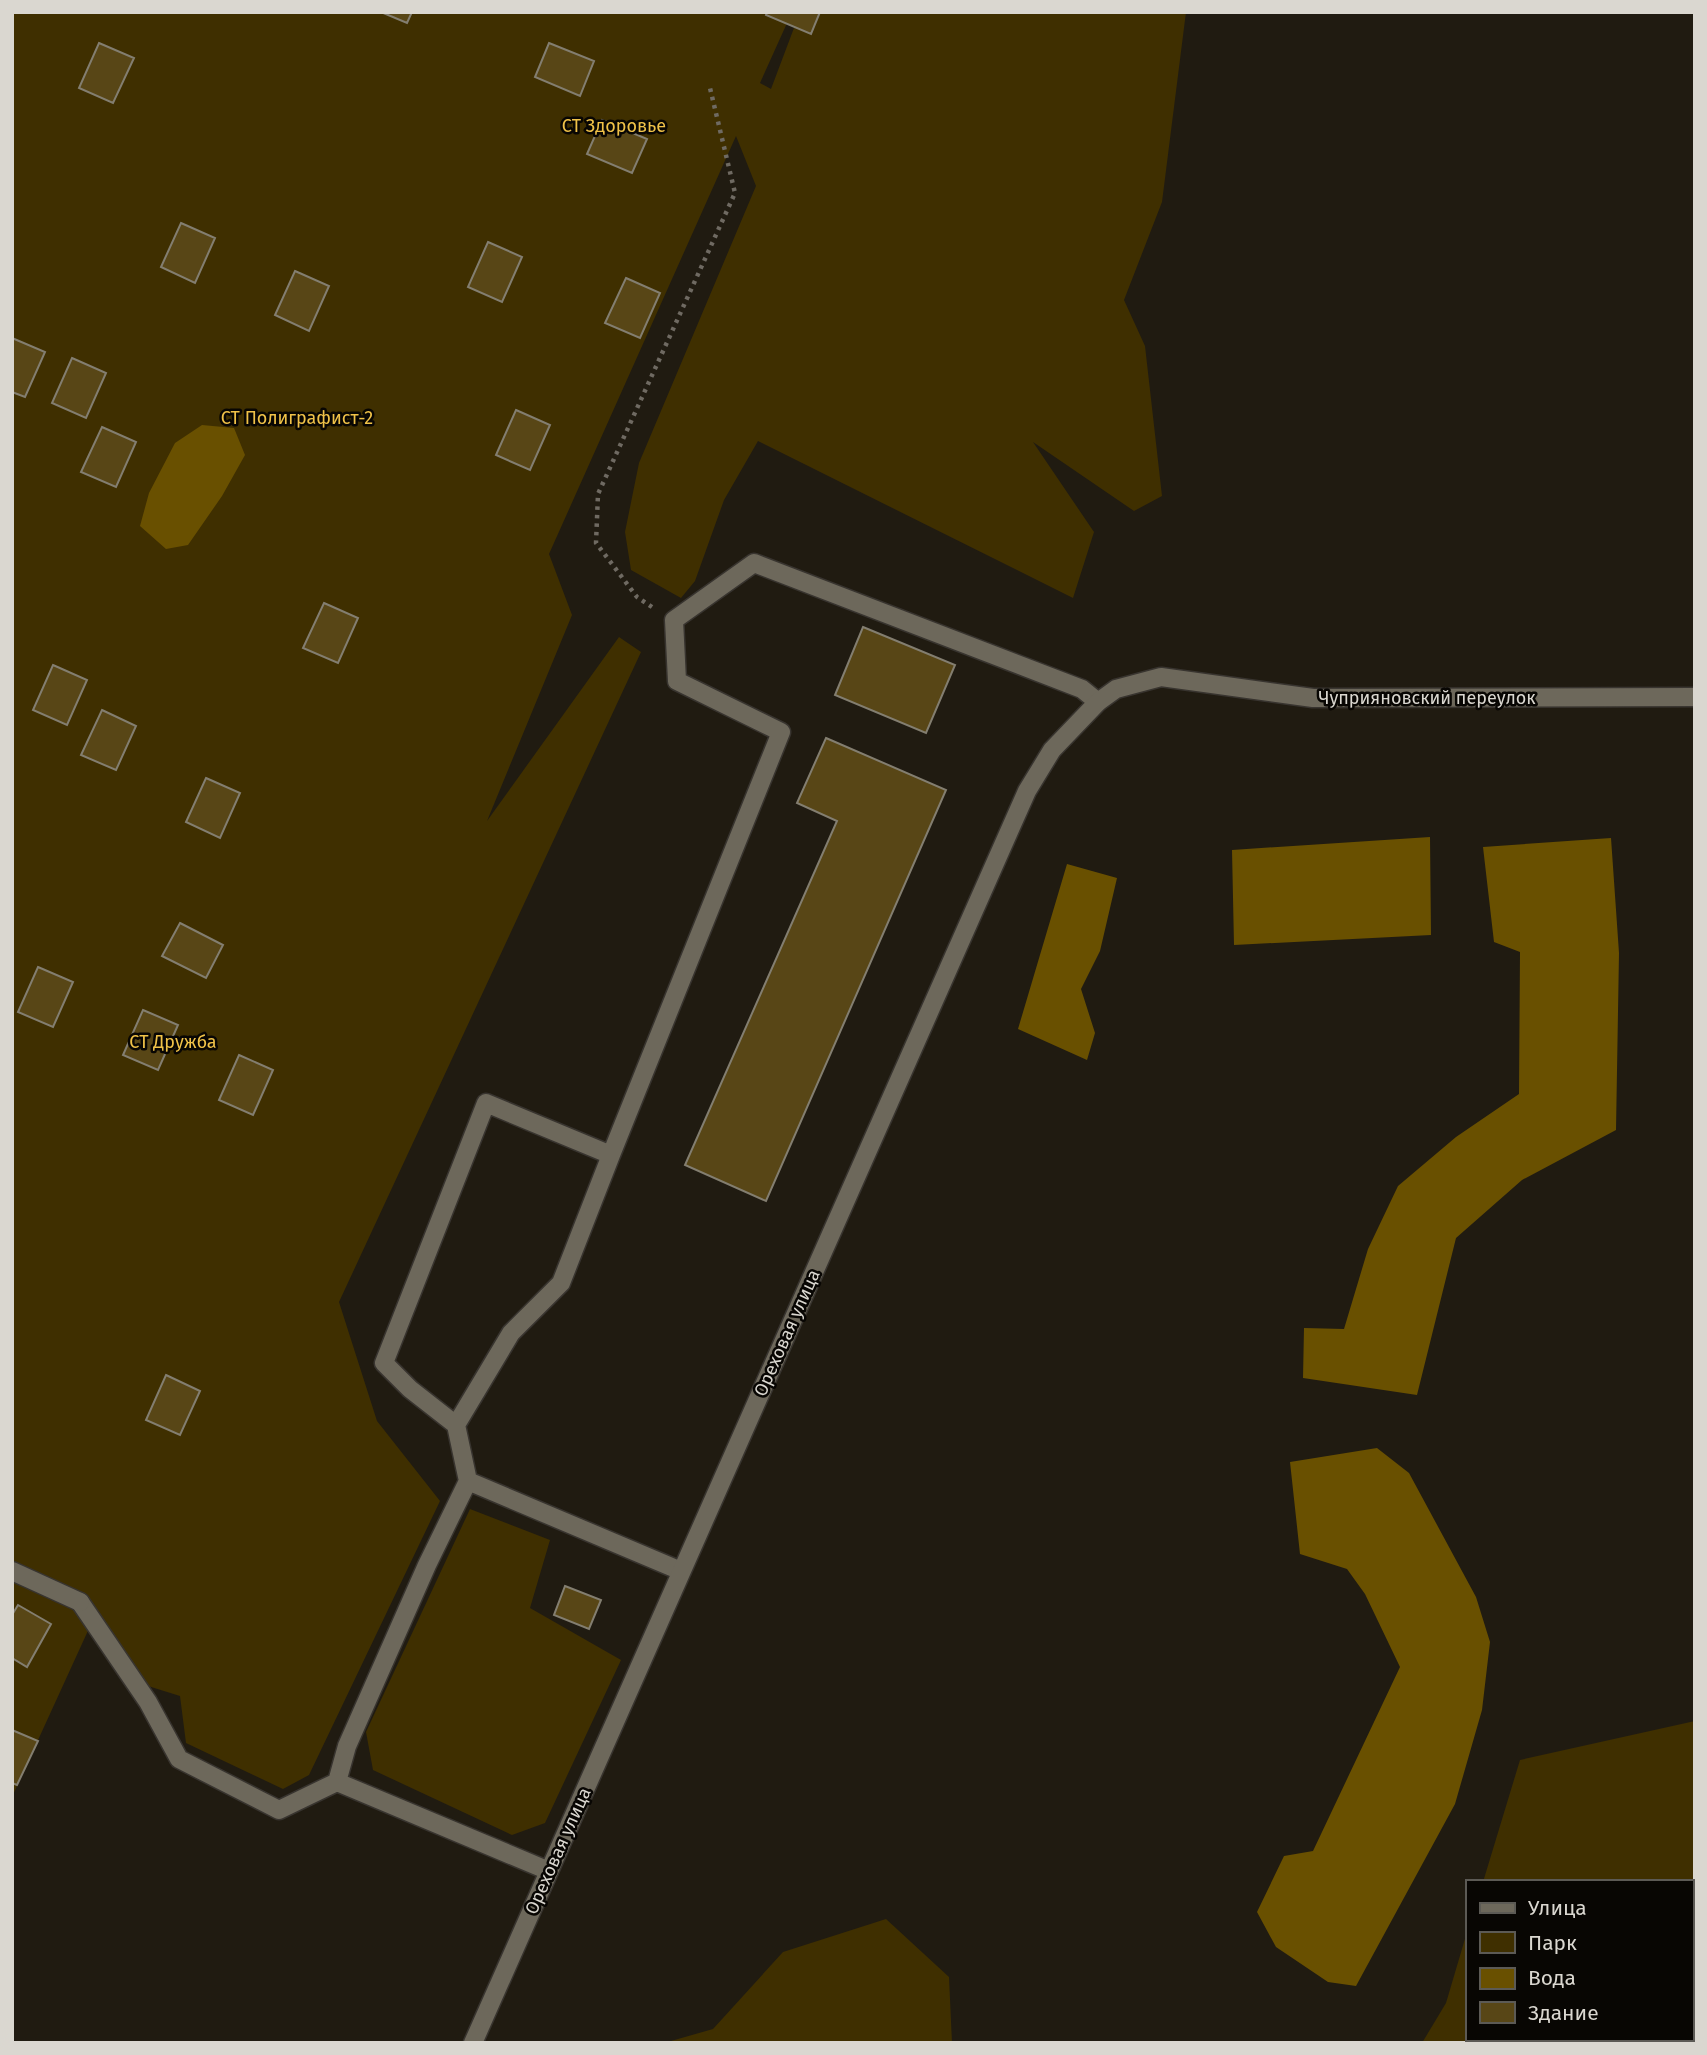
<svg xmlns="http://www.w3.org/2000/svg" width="1707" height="2055" viewBox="0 0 1707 2055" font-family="'Fira Sans',sans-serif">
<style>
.green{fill:#3f2f00}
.water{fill:#695000}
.building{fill:#584616;stroke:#837e70;stroke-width:2}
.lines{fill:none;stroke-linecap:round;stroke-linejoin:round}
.service-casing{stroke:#38342f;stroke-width:21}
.minor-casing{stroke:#38342f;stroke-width:21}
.path{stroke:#6f6a62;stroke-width:4.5;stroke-dasharray:3.5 5;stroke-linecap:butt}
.service{stroke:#6d685b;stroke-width:18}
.minor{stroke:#6d685b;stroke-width:18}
.labels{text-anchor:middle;stroke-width:5;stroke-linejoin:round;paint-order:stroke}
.park-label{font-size:18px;fill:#f0c248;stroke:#080603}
.street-label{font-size:18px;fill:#dad7d0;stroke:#080603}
</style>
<rect width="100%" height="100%" fill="#201b11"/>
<!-- green -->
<path class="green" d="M12,12h780l-32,71 11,6 29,-77h386l-24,190 -38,98 21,46 17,150 -28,15 -101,-69 61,90 -21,66 -315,-157 -34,59 -29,81 -14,17 -50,-28 -6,-38 14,-69 117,-277 -20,-50 -187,418 23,61 -85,206 132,-184 22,15 -302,650 38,119 63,80 -131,274 -26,14 -97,-46 -6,-47 -32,-10 -51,-75 -85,186z
M470,1509l80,31 -20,68 91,52 -76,163 -33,12 -139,-65 -7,-38z
M1695,1721v322h-273l24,-40 21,-71v107h224v-157h-208l37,-122z
M886,1919l63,58 3,66h-288l49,-14 70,-77z"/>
<!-- water -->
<path class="water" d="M202,425l32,3 11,27 -23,41 -34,49 -22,4 -26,-23 9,-33 26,-50z
M1430,837l1,98 -197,10 -2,-95z
M1611,838l8,115 -3,177 -94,50 -66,58 -39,157 -114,-17 1,-50 40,1 24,-80 30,-63 58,-49 63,-43 1,-142 -26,-10 -11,-95z
M1067,864l50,14 -17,73 -19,38 14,44 -8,27 -69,-31z
M1377,1448l32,25 67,124 14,45 -8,68 -27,94 -99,182 -28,-4 -52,-35 -19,-35 27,-56 29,-5 87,-184 -35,-73 -18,-25 -47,-15 -10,-92z"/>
<!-- building -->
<path class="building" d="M381,12h31l-5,11z
M767,12h53l-9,22 -45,-19z
M99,43l35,15 -21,45 -34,-15z
M549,43l45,18 -14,35 -45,-19z
M602,120l45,19 -15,34 -45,-19z
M181,223l34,15 -20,45 -34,-16z
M488,242l34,15 -20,45 -34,-15z
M295,271l34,15 -20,45 -34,-16z
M626,278l34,15 -20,45 -35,-15z
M12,338l33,14 -20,45 -13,-5z
M72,358l34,15 -20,45 -34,-15z
M516,410l34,15 -20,45 -34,-15z
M102,427l34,15 -20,45 -35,-15z
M324,603l34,15 -20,45 -35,-15z
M863,627l92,38 -29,68 -91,-38z
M53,665l34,15 -20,45 -34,-15z
M102,710l34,16 -20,44 -35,-15z
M826,738l120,52 -180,411 -81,-36 152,-344 -40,-18z
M206,778l34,15 -20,45 -34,-16z
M180,923l43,22 -17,33 -44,-22z
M38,967l35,15 -20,45 -35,-15z
M143,1010l35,15 -20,45 -35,-15z
M239,1055l34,15 -20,45 -34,-15z
M166,1375l34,16 -20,44 -34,-15z
M565,1586l36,14 -12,29 -35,-14z
M18,1605l33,19 -24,43 -15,-9v-43z
M12,1730l26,11 -21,44 -5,-2z"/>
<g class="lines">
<defs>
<path id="service" d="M456,1425l-46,-36 -26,-26 102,-260 125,52 170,-423 -104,-51 -3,-61 80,-57 328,126 16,13
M468,1481l-12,-56 55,-92 50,-50 50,-128
M80,1602l68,100 31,57 100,51 58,-28 212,89
M337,1782l10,-36 80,-181 41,-84 213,90"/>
<path id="minor" d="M12,1571l68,31
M473,2043l554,-1252 25,-41 46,-48 18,-13 45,-12 152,21 382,-1"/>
</defs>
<!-- service casing -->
<use href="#service" class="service-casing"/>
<!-- minor casing -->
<use href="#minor" class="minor-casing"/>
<!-- path -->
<path class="path" d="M652,607l-15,-10 -41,-54 2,-49 137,-301 -25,-105"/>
<!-- service -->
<use href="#service" class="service"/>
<!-- minor -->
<use href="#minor" class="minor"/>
</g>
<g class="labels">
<!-- park labels -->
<g class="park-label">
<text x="614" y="132">СТ Здоровье</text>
<text x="297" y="424">СТ Полиграфист-2</text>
<text x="173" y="1048">СТ Дружба</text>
</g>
<!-- street labels -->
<g class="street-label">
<text x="1427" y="704">Чуприяновский переулок</text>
<text transform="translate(787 1333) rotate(-66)" y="6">Ореховая улица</text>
<text transform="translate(558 1851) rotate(-66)" y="6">Ореховая улица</text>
</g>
</g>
<!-- border -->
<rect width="1707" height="2055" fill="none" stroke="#dad7d0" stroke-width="28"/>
<!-- legend -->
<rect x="1466" y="1880" width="228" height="161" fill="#080603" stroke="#5c5a55" stroke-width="2"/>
<rect x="1480" y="1903" width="35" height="10" fill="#6d685b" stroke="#5c5a55" stroke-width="2"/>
<text x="1528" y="1915" font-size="21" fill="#dad7d0">Улица</text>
<rect x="1480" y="1932" width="35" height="21" fill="#3f2f00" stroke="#5c5a55" stroke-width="2"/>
<text x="1528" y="1950" font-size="21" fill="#dad7d0">Парк</text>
<rect x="1480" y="1968" width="35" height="21" fill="#695000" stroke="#5c5a55" stroke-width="2"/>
<text x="1528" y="1985" font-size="21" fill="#dad7d0">Вода</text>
<rect x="1480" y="2002" width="35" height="21" fill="#584616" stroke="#5c5a55" stroke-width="2"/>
<text x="1528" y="2020" font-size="21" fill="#dad7d0">Здание</text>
</svg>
